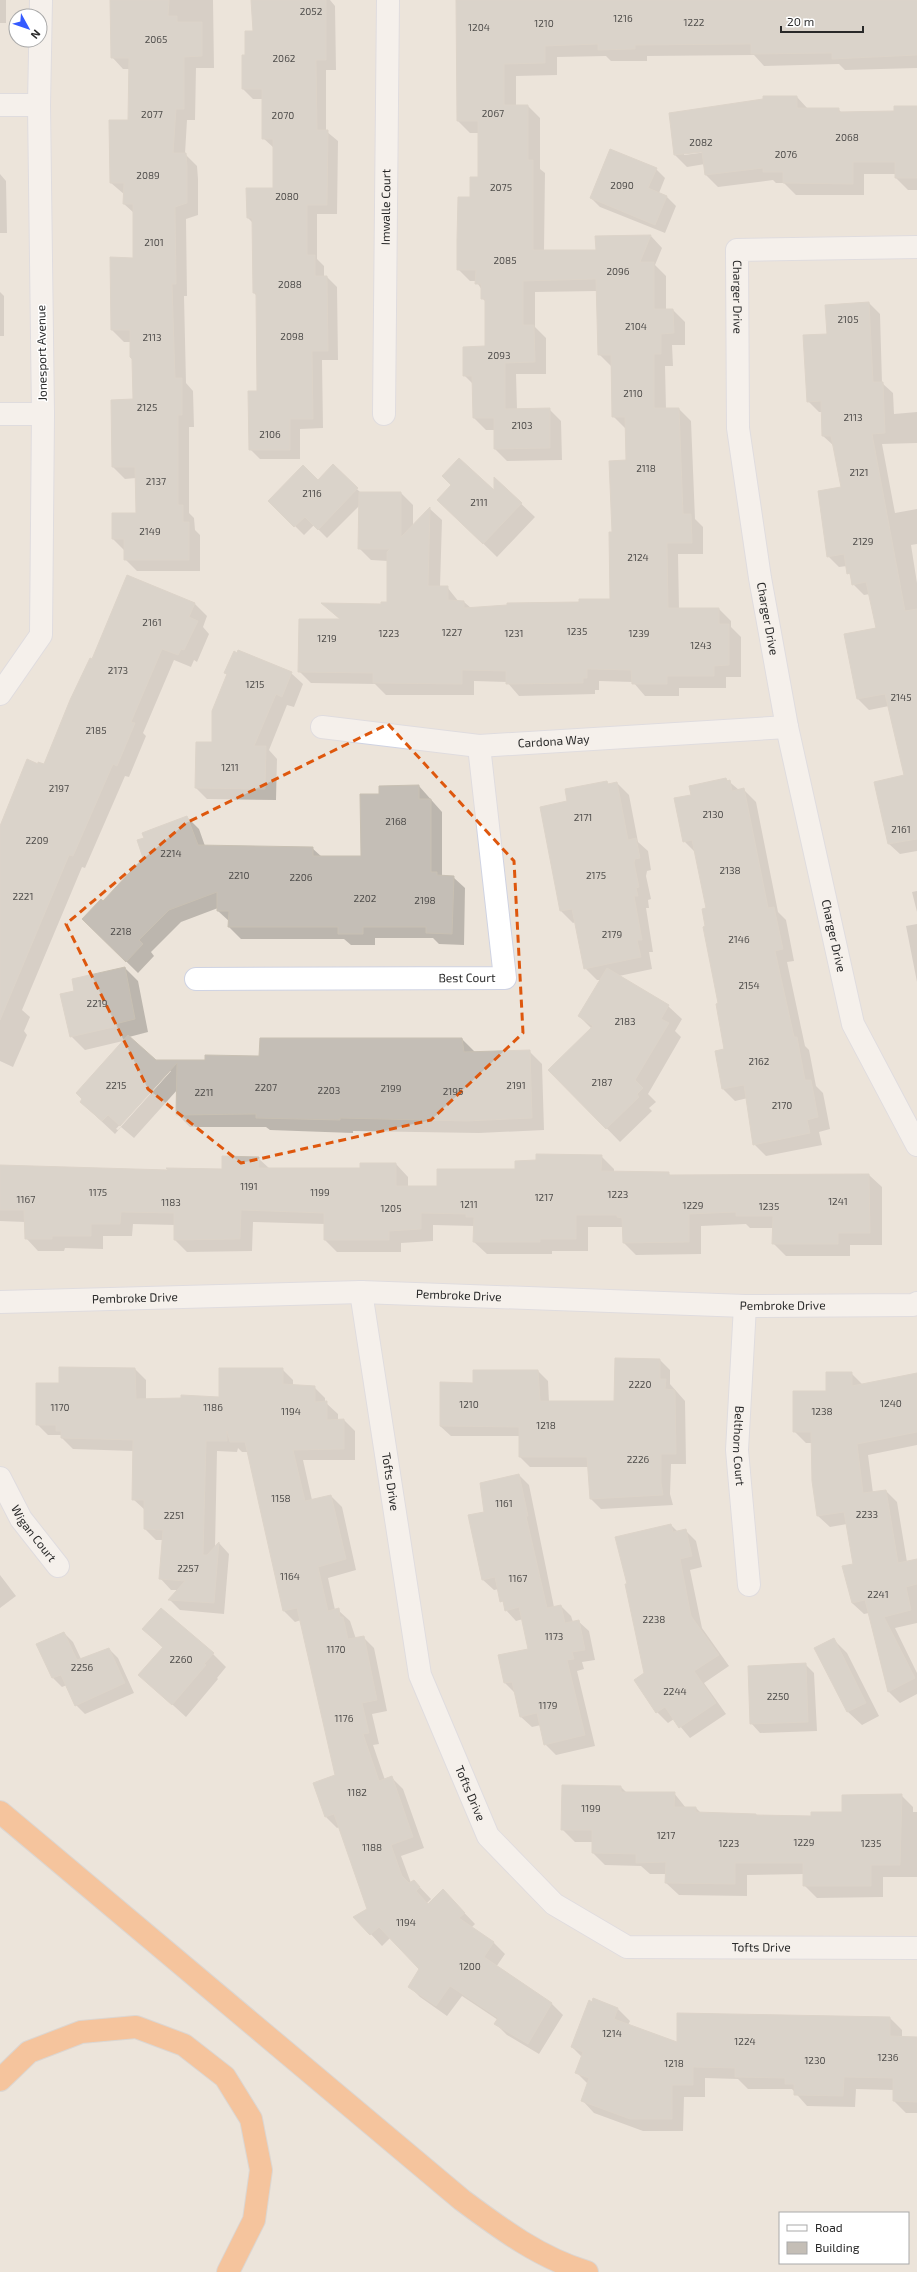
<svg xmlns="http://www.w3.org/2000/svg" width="917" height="2272" viewBox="0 0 917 2272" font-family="'Exo 2',sans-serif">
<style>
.shadow{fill:#0003;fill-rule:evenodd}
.building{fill:#c4beb6;stroke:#c8c0b3}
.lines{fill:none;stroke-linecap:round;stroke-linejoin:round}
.minor-casing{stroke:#cfd3e3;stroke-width:24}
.highway-casing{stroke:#c7c7c7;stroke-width:24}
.minor{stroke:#fff;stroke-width:22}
.highway{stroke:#ff9d52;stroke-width:22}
.marked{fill:none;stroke:#de570d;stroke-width:3;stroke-dasharray:8 5;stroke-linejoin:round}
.labels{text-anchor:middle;stroke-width:3;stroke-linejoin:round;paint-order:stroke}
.number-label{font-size:10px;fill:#504e4c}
.street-label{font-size:12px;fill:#292929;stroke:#fff}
</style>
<rect width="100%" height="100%" fill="#ece4da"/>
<!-- shadow -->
<path class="shadow" d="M0,0h6v23h-6z
M111,0h102l1,68h-18l-1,52h-8l-2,34 12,12 1,13v36l-12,4 1,77h-3l2,87 7,8 1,36h-5v86l5,5 1,12 5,5v36h-63l-12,-12v-8l-12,-12 24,-25 -1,-36 -11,1 -12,-12 21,-67 -1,-41 -2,-17h-7l-12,-12 22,-71v-46l-10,-9 1,-9 -14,-12 18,-62 1,-52h-7l-11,-12z
M252,0h78l5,6 1,64h-10v61l12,10 -1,73h-20v45l7,7v11h3l10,10 1,73h-16l1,68 -23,1v30h-40l-10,-10 8,-57 -1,-96 -3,-3 -1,-70 -5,-5 26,-29v-41l-11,-10v-39h-10l-10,-10 3,-33 8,-24z
M457,0l460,1v67l-72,2 -6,-6 -75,2 -10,-11 -107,1v5h-36l-5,-5 -49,1v18l-41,1v30h12l12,12v51l5,4 -1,78h53l-1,-14 55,-1 11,12 -7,17 11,11v34h7l12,12v23h-13l1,21h-8l1,43h13l12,12 4,98 8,8v27h-25l1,55h40l12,12v6l10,10v40h-15v11h-47v8h-34l-12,-14 -34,-1v9h-4v4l-76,2 -12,-14 -33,-1v14h-88l-11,-11 -64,-1 -12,-12 42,-51 -17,-16 58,1 6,-2v-42l-17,-1 -12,-12 1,-43 -33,33 -13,-13 -10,10 -34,-34 48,-20 15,-15 28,27h40l12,12v21l17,-17 12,11 -2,67h7l12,15h5l7,6 140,-8 2,-67 14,-72 -1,-32 -13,-13 -2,-50 -12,-12 -2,-63 -62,1v35l11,11v36h-30l1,35h32l12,12 1,39 -55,1 -12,-12v-19h-9l-12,-12 -1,-34 -9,-9 22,-28v-45l-4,-4v-8l-6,-9h-6l-12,-12 13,-71 8,-20v-45h-9l-12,-12z
M797,97l11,12h30l4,4 53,-1 22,-5v83h-9l-12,-12v-4h-32v21h-68l-12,-12h-8l-3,-3 -55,7 -12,-12 -1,-11 -18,3 -12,-12zM707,150v2l-23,3v-2z
M656,169l9,9 -6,15 8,4 9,9 -11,27 -65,-26 -9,-9z
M0,174l6,7 1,52h-7z
M0,292l4,4v40h-4z
M869,303l11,11 2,69 11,10 1,21 23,-2v31l-35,1 13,69 22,-4v35l-6,1 6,38v268l-17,3 -11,-10 16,-68 -16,-70 -20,4 -11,-11 -13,-64 32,-7 -7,-34 -6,1 -11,-11 -6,-18 -8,1 -11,-11 14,-69 -8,-41 -11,-10 -1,-24h-3l-11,-11 20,-66z
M495,479l40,38 -38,40 -45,-44 43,-21z
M128,576l67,28 12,12 -4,11 6,7 -12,28 -3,-2 -3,7 -17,-7 -31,73 3,3 -17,41 -4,-1 -40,92 -3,-1 -60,143 8,7 -6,14 3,4 -14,32 -13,-6v-232l38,-64h6l49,-105z
M225,673h66l12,11 -9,23 -7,-2 -18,45 8,9 -1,41 -69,-1 -11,-11 17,-45 15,-68z
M726,779l13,11 4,-1 13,13 22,110 8,8 8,41 -7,1 18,84 4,4 7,36 7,7 7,36 -11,3 3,13 -56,11 -12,-12 -6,-46 -13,3 -12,-12 3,-39 -19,-123v-18l-11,-56 -12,-12 8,-45z
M606,782l3,3 8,-2 12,12 9,47 10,9 3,19 -4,1 -1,5 5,23 -3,1 1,8h-3l7,44h-4l3,17 -33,7 49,30 14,13 -7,12 6,6 -33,57 8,8 -7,6 3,3 -32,31 -70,-72 42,-41 -13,-13 22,-36h-4l-12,-12 -9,-46 -3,1 -12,-12 7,-109z
M419,786l23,26v64l11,1 12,11 -1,57 -25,-1 -6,-6h-58v7h-24l-7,-6h-103l-12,-12 1,-5 -12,-11v-3l-37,14 -30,30 3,4 -16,17 -55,-54 20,-17 41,-43 1,-21 42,-21 12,12 6,17 107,2 10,9h40l18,-62z
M917,891v21l-5,-20z
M917,924v58l-11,-56z
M125,968l13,13 10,51 -19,5 27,24h50l256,-22 13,13 54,-1 13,13 2,66 -65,3 -126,-2v2l-83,-3 -4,-3h-76l-13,-13 1,-25 -44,49 -13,-11 -6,7 -34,-32 42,-61 -38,9 -14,-14 4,-44zM168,1071h3l-53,59 -2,-1z
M601,1156l13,13v3l54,1 3,3 198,-1 13,12v58h-32v11h-64l-13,-13 1,-15h-24l-4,-4 -45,2v28l-65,1 -12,-12 -1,-16h-35v24h-36v3h-65l-13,-12 1,-16 -42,-1v16l-32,2v9h-64l-12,-12v-16l-72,-2 -1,29 -65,1 -12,-12v-15l-42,-1 -1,12h-29v13l-38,-1 -1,3h-26l-12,-13 -1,-16 -25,-1v-55l170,5 53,-1 35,-12 12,11h91l35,-5 12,13v10h30l78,-17z
M660,1360l10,10v14l15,17 1,63h-15l-1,30 3,11 -72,4 -10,-10 -2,-32h-59l-10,-10v-21h-69l-11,-10 34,-42 64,-13 10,10 1,21h66z
M135,1369l11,11v20l74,-2 62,-29 11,11v6l21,1 11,11v4l13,12v6h6l11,11v29h-52l9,40 19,-4 11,11 14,63 -28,8 7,32h3l12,11 6,18 7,-2 11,11 13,63 -15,3 7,30 -6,1 12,35 7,-2 11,11 21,59 -23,8 10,27 3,-2 17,18 -4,4 1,2 26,-3 21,22 -4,4 23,15 11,11 -9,13 56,37 11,11 -24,39 -32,-19 -11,-11 2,-4 -36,-24 -15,20 -27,-19 -11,-11 12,-17 -30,-32 -9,9 -27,-29 13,-8 -29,-82 -2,1 -11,-11 -11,-33 21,-8 -35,-156 -6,2 -11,-11 -35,-159h-7l-4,-4 -1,4 -20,-1 -2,97 4,-5 10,11 -5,60 -44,-4 -10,-10 8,-10h-7l-11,-12 3,-38h-7l-11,-11v-19l-12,-11 1,-48 -61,-2 -11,-11v-3h-14l-11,-11 23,-40z
M851,1373l12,12 54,-11v71l-49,10 5,38 13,-2 11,11 10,60 10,-2v63l-22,5 22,45v21l-17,9 -12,-12 -19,-78 -5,1 -12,-11 2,-39 -7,-40 -17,3 -12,-11 -6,-73h-6l-12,-12 33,-39z
M519,1475l10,10 25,122 7,-1 10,10 2,6 5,-1 11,10 6,29 -13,2 2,7 -7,2 18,75 -39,9 -11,-11 -4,-19 -9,2 -11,-10 -6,-24 -10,-10 24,-33 -6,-31 -7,2 -10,-11 -7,-21 -5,1 -11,-10 2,-67z
M671,1525l7,7 7,-2 11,11 6,26 -12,3 12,58 27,38 -25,17 22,31 -36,24 -16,-19 -6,4 -11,-11 -12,-38 -17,-89z
M0,1575l16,21 -16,12z
M144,1629l69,25 13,13 -9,11 1,1 -32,38 -46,-42 23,-27z
M64,1633l9,9 8,17 28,-10 9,9 16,35 -49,21 -9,-9 -9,-20 -5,2 -9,-9 -15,-34z
M833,1639l14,14 32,63 -17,9 -14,-13 -33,-64z
M805,1664l9,9 3,58 -57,2 -9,-10z
M621,1787l6,6h47l12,15h10l5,5 55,2 2,1 54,1 31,-4 58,-18 12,12v5h4v65h-34v20l-66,1 -13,-13v-11l-57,1v21l-68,-1 -13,-12v-9h-16l-9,-8 -36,-1 -12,-12v-11h-18l-13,-13z
M618,2009l12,12 -2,4 50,19 212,-26 12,12v7l15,1v75h-11l-12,-12v-11l-38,-1 -1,18 -48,-1 -15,-17h-44l-10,-10 -33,-1v19h-21l-1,34h-40l-49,-18 -12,-13 6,-16 -11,-11 5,-16 -10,-10z"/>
<!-- building -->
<path class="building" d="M110,0h59l-1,16h9v6h25v34l-18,1v52h-8l-3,44h13l1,13v37l-12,4 1,77h-4l3,94h7v37h-4v90h5v17h6v38h-65v-21h-12v-26h24l-1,-46h-23l-1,-67 22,-1 -1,-40 -2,-2v-27h-19l-1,-73 23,1v-54h-10l1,-21h-14l-1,-63h19l1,-62h-18z
M251,0h75v60h-10l1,70h11l-1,75h-20v50h8v21h12l1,75h-16l1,68h-23v31h-41l-1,-59h9l-1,-98h-3l-1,-75h-5l-1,-30h27v-49h-11v-50h-20v-34h3v-24h8z
M456,0h461v55l-85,4v-6l-81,1v-10l-116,1v4l-37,1v-6l-53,2v17l-41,1v41h24v55h5v90h63l-1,-14 56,-1 -11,27h14v47h19l1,24 -13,1v20h-7v54h25l4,106h8l1,29h-25l1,65h51v16h10v41l-15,1v10h-47v8h-35l-1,-14 -44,-1v9h-4v5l-77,1v-13l-44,-1v14l-89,-1v-10l-75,-1 1,-53h41l-19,-16 60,1v-2h6v-50l3,-3h-32l1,-57h42v45l29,-30 -2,79h20v14l16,1v7l43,-3v-2l72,-1v-3h31l-1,-67h3l-3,-71 17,-1 -1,-43h-13l-1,-62h-13l-2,-76 -73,2v44h11l1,37 -30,1v46l45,-1v40l-56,1v-31h-21l-1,-42h-9v-29l22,-1v-47h-4v-15h-6l1,-14h-19v-30l1,-43h12v-20h8v-56h-21z
M763,96h34v12h42v4l55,-1v-5h23v72h-22v-16h-42v22l-70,-1v-11h-20v-4l-58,7 -3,-23 -28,3 -5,-42 94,-14z
M610,149l47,19 -9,20 19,8 -12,29 -65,-27z
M869,302l4,80h10l2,51 -13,1 33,177 12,-2v230l-29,5 -14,-62 30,-7 -19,-81 -28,5 -13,-65 32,-6 -10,-46 -14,3 -2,-12 -3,1 -3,-20 -17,3 -9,-66 23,-4 -10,-51h-9l-1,-35 -14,1 -4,-67 24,-1 -2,-29z
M459,458l35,32v-13l28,26 -39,41 -46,-44 14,-15 -9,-9z
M333,464l25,24 -40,42 -13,-13 -11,10 -26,-26 35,-36 15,15z
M127,575l68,28 -6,14 9,4 -14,29 -3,-1 -3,6 -16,-6 -31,73 4,1 -18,43 -4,-2 -40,92 -4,-1 -69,165v-194l27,-67 11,5v-2l6,2 26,-64 20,-42 2,1z
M238,650l54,22 -10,25 -6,-3 -22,52h12l-1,43 -70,-1 1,-46h16v-31l15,-37 -3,-1 10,-22 3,2z
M726,778l1,3 3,-1 2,11 12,-3 24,120 6,-1 9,42 -8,2 19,86h3l8,43h6l7,37 -11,3 3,13 -57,12 -9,-60 -22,4 -7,-38 9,-2 -8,-45 2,-1 -15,-76 2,-1 -3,-17 4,-1 -14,-68 -9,2 -9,-44 17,-3 -2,-9z
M607,781l1,3 9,-2 11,58 8,-2 4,20 -5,1 -1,4 5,24 -3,1 2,8h-4l8,44h-5l4,17 -57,12 -12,-60 -12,2 -20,-104 27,-6 -2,-12z
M419,785v14h12v73h6v3l17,1 -2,58 -26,-1v-6h-63v7h-25v-7h-110l1,-16h-12v-19l-48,18 -30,30 4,4 -17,18 -44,-43 19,-20 2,2 40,-43 -6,-18 7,-2 -2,-5 13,-5 32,-12 11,29 115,2v9h48l-1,-62h19v-8z
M125,967l10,52 -20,5 3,2 -48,11 -10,-43 14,-3 -2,-12z
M607,968l62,37 -8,14 8,4 -34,57 8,8 -6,6 2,3 -33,32 -58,-59 45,-44 -15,-10z
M128,1035l28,25h49v-5l54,1 1,-18h202l2,14 66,-2 2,68 -66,3 -126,-3v2l-84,-2v-4l-80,1 1,-52 -57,63 -12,-11 -6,6 -22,-19 2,-3 -6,-6z
M536,1154l66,1 -1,16 68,1v3l200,-1 1,59h-32v11h-66l1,-28h-37v-4l-47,2v28l-66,1 -1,-25 -5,-1v-2h-41v24h-36v3h-67l1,-25h-8v-3l-45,-1v16l-32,2v9h-65v-27l-83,-3 -1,29 -66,1v-27l-53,-1 -1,12h-29v12h-39v3h-27l-1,-29h-24v-45l168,5 -2,-2 56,1v-13l37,1 -1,11h102v-5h36v23h41v-17h78v-8l21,-1z
M615,1358l45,1v20h6l-1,10 10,1 1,64h-15v29l2,12 -73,4 -3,-42h-68v-30l-79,-1v-44l33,1v-13h65l2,31h74z
M59,1367l76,1 1,31 45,-1v-3l38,2v-29h64v16l32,2v16l12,-1v19l17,-1v30l-51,1 12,51 26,-6 15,64 -28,8 10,44 11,-3 1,9h3l5,22 16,-3 13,64 -15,3 7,30 -6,1 16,47 13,-5 21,61 -22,8 11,31 7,7 5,-3 6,7 -4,4 12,13 15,-15 22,24 -6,5 35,24 -10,15 68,46 -24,41 -34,-20 4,-6 -48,-32 -14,20 -28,-19 11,-18 -40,-42 -9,8 -17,-18 14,-8 -33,-95 -9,3 -12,-34 22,-8 -38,-167 -14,3 -38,-169h-15l-3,-11v10h-21l-3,114h4l12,-13 -5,61 -46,-3 17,-19 -26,-2 4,-49 -19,-1v-29h-12l1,-60 -72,-2v-7h-5v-6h-20v-42h23z
M826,1372h26v14l65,-13v59l-60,12 6,49 23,-3 12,73 19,-4v25l-11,3 5,23 -27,7 31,61 -27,14 -23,-92 -13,3 -10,-37 11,-2 -9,-52 -27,4 -5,-35 -1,-49h-18v-41h33z
M519,1474l9,42h-2l21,92 14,-3 4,18 14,-3 6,30 -13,2 2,7 -7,1 18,75 -41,10 -7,-32 -17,4 -8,-35 -8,1 -6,-28 30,-6 -9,-42 -14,4 -2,-10 -3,1 -5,-25 -13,3 -14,-65 16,-3 -4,-29z
M671,1524l2,8 13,-3 6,27 -12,3 11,57 28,39 -25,16 22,32 -37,25 -14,-21 -9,6 -22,-33 10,-7 -19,-89h2l-12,-47z
M161,1608l53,45 -10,11 2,1 -34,40 -34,-30 25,-28 -21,-18z
M64,1632l13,28 32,-12 16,35 -50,23 -14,-31 -9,3 -16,-34z
M834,1638l32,65 -19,9 -33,-64z
M806,1663l2,59 -58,2 -2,-58z
M562,1785l59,1v6h54l-1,15h22v5l60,2v1l55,1v-4h31v-17l60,-1 -2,71h-29v21h-68v-23h-68v21l-70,-1 1,-21 -30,1v-9l-44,-1v-23h-31z
M593,1998l25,10 -4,11 63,23v-29l213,4v19l27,1v65l-24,-1v-23l-49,-1 -1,19 -49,-1v-11h-9v-6l-50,-1v-9l-42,-1v18h-21v34h-42l-49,-18 8,-23 -14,-5 8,-21 -12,-5 18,-47 3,2z"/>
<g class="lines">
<defs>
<g id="minor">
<path d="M0,105h39"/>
<path id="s1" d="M917,247l-180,3 1,178 22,150 27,149 66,297 64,121"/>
<path d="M0,414h43"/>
<path id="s2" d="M384,414l4,-414"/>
<path d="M0,694l41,-59 2,-221 -4,-309 2,-105"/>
<path id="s3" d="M322,727l157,19 308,-19"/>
<path id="s4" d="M196,979l309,-1 -26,-232"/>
<path id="s5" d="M361,1292l59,383 68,161 66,68 73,43 290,1"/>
<path id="s6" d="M0,1302l361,-10 384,14 168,-1 4,-2"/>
<path id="s7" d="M745,1306l-8,144 12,135"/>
<path id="s8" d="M0,1478l21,41 37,47"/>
</g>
<path id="highway" d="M0,1812l462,388c39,29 78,58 125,72
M0,2080l29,-28 52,-20 55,-5 48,18 41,32 26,42 10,51 -7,50 -26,52"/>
</defs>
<!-- minor casing -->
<use href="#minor" class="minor-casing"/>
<!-- highway casing -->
<use href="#highway" class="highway-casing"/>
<!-- minor -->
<use href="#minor" class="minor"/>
<!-- highway -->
<use href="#highway" class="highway"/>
</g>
<!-- marked area -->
<path d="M0 0H917V2272H0ZM388,724l126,137 9,172 -92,87 -190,43 -93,-74 -82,-165 120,-101z" fill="#ece4da" fill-opacity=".55" fill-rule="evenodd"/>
<path class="marked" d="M388,724l126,137 9,172 -92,87 -190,43 -93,-74 -82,-165 120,-101z"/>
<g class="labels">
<!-- number labels -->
<g class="number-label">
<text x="311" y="15">2052</text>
<text x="623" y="22">1216</text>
<text x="694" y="26">1222</text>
<text x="544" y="27">1210</text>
<text x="479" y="31">1204</text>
<text x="156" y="43">2065</text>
<text x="284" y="62">2062</text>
<text x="493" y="117">2067</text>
<text x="152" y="118">2077</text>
<text x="283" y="119">2070</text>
<text x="847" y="141">2068</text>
<text x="701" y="146">2082</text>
<text x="786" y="158">2076</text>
<text x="148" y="179">2089</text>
<text x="622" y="189">2090</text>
<text x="501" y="191">2075</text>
<text x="287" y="200">2080</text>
<text x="154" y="246">2101</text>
<text x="505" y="264">2085</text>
<text x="618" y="275">2096</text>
<text x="290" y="288">2088</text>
<text x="848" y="323">2105</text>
<text x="636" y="330">2104</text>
<text x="292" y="340">2098</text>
<text x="152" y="341">2113</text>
<text x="499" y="359">2093</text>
<text x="633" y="397">2110</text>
<text x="147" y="411">2125</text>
<text x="853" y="421">2113</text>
<text x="522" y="429">2103</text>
<text x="270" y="438">2106</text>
<text x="646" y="472">2118</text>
<text x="859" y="476">2121</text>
<text x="156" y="485">2137</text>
<text x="312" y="497">2116</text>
<text x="479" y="506">2111</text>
<text x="150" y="535">2149</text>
<text x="863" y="545">2129</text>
<text x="638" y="561">2124</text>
<text x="152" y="626">2161</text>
<text x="577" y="635">1235</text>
<text x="452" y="636">1227</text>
<text x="389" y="637">1223</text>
<text x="514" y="637">1231</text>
<text x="639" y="637">1239</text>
<text x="327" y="642">1219</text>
<text x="701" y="649">1243</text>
<text x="118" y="674">2173</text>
<text x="255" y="688">1215</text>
<text x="901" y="701">2145</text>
<text x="96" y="734">2185</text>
<text x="230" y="771">1211</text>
<text x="59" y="792">2197</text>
<text x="713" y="818">2130</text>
<text x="583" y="821">2171</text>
<text x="396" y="825">2168</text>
<text x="901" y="833">2161</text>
<text x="37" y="844">2209</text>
<text x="171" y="857">2214</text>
<text x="730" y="874">2138</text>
<text x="239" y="879">2210</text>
<text x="596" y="879">2175</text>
<text x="301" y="881">2206</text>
<text x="23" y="900">2221</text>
<text x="365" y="902">2202</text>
<text x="425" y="904">2198</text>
<text x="121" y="935">2218</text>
<text x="612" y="938">2179</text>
<text x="739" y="943">2146</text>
<text x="749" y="989">2154</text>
<text x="97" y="1007">2219</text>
<text x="625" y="1025">2183</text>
<text x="759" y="1065">2162</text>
<text x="602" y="1086">2187</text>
<text x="116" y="1089">2215</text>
<text x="516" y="1089">2191</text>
<text x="266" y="1091">2207</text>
<text x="391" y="1092">2199</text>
<text x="329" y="1094">2203</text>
<text x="453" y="1095">2195</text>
<text x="204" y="1096">2211</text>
<text x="782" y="1109">2170</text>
<text x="249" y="1190">1191</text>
<text x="98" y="1196">1175</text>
<text x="320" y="1196">1199</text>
<text x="618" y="1198">1223</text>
<text x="544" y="1201">1217</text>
<text x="26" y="1203">1167</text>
<text x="838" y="1205">1241</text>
<text x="171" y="1206">1183</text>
<text x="469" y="1208">1211</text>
<text x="693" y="1209">1229</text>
<text x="769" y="1210">1235</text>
<text x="391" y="1212">1205</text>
<text x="640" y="1388">2220</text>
<text x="891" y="1407">1240</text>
<text x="469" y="1408">1210</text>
<text x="60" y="1411">1170</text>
<text x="213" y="1411">1186</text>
<text x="291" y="1415">1194</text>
<text x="822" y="1415">1238</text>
<text x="546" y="1429">1218</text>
<text x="638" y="1463">2226</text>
<text x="281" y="1502">1158</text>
<text x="504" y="1507">1161</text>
<text x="867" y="1518">2233</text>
<text x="174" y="1519">2251</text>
<text x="188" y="1572">2257</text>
<text x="290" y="1580">1164</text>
<text x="518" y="1582">1167</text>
<text x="878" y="1598">2241</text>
<text x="654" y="1623">2238</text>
<text x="554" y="1640">1173</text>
<text x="336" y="1653">1170</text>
<text x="181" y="1663">2260</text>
<text x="82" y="1671">2256</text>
<text x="675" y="1695">2244</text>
<text x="778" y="1700">2250</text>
<text x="548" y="1709">1179</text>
<text x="344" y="1722">1176</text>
<text x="357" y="1796">1182</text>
<text x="591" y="1812">1199</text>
<text x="666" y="1839">1217</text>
<text x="804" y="1846">1229</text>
<text x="729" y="1847">1223</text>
<text x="871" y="1847">1235</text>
<text x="372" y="1851">1188</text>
<text x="406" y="1926">1194</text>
<text x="470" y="1970">1200</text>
<text x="612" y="2037">1214</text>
<text x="745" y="2045">1224</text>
<text x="888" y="2061">1236</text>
<text x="815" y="2064">1230</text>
<text x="674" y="2067">1218</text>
</g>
<!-- street labels -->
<g class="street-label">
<text dy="4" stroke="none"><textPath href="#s2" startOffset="207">Imwalle Court</textPath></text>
<text dy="4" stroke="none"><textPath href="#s1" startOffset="227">Charger Drive</textPath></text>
<text transform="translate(42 353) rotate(-91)" y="4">Jonesport Avenue</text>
<text dy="4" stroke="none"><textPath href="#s1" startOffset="551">Charger Drive</textPath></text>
<text dy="4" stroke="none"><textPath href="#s3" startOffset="233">Cardona Way</textPath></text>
<text dy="4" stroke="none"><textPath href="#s1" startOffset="875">Charger Drive</textPath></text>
<text dy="4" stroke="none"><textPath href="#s4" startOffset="271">Best Court</textPath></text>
<text dy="4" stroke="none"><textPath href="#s6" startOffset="459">Pembroke Drive</textPath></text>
<text dy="4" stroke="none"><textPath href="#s6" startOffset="135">Pembroke Drive</textPath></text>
<text dy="4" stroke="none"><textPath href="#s6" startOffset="783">Pembroke Drive</textPath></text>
<text dy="4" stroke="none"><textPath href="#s7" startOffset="140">Belthorn Court</textPath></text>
<text dy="4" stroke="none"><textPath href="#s5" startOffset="192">Tofts Drive</textPath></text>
<text dy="4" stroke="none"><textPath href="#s8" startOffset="65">Wigan Court</textPath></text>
<text dy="4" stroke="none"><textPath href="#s5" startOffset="516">Tofts Drive</textPath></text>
<text dy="4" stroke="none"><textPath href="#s5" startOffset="876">Tofts Drive</textPath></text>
</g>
</g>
<!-- legend -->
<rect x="779" y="2212" width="130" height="52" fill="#ffffff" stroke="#a9a9a9"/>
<rect x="787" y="2225" width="20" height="6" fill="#ffffff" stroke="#a9a9a9"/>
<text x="815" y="2232" font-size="12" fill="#292929">Road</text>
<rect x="787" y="2242" width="20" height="12" fill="#c4beb6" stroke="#a9a9a9"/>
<text x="815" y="2252" font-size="12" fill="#292929">Building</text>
<!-- north arrow -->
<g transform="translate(28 28) rotate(130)"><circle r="19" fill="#ffffff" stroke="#a9a9a9"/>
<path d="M0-3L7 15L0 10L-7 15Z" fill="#345aff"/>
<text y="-6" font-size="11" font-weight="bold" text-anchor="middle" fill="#292929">N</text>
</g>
<!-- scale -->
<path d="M781 26v6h82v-6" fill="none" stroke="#292929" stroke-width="2"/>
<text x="787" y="26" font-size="12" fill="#292929" stroke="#ffffff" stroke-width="3" paint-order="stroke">20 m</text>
</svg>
